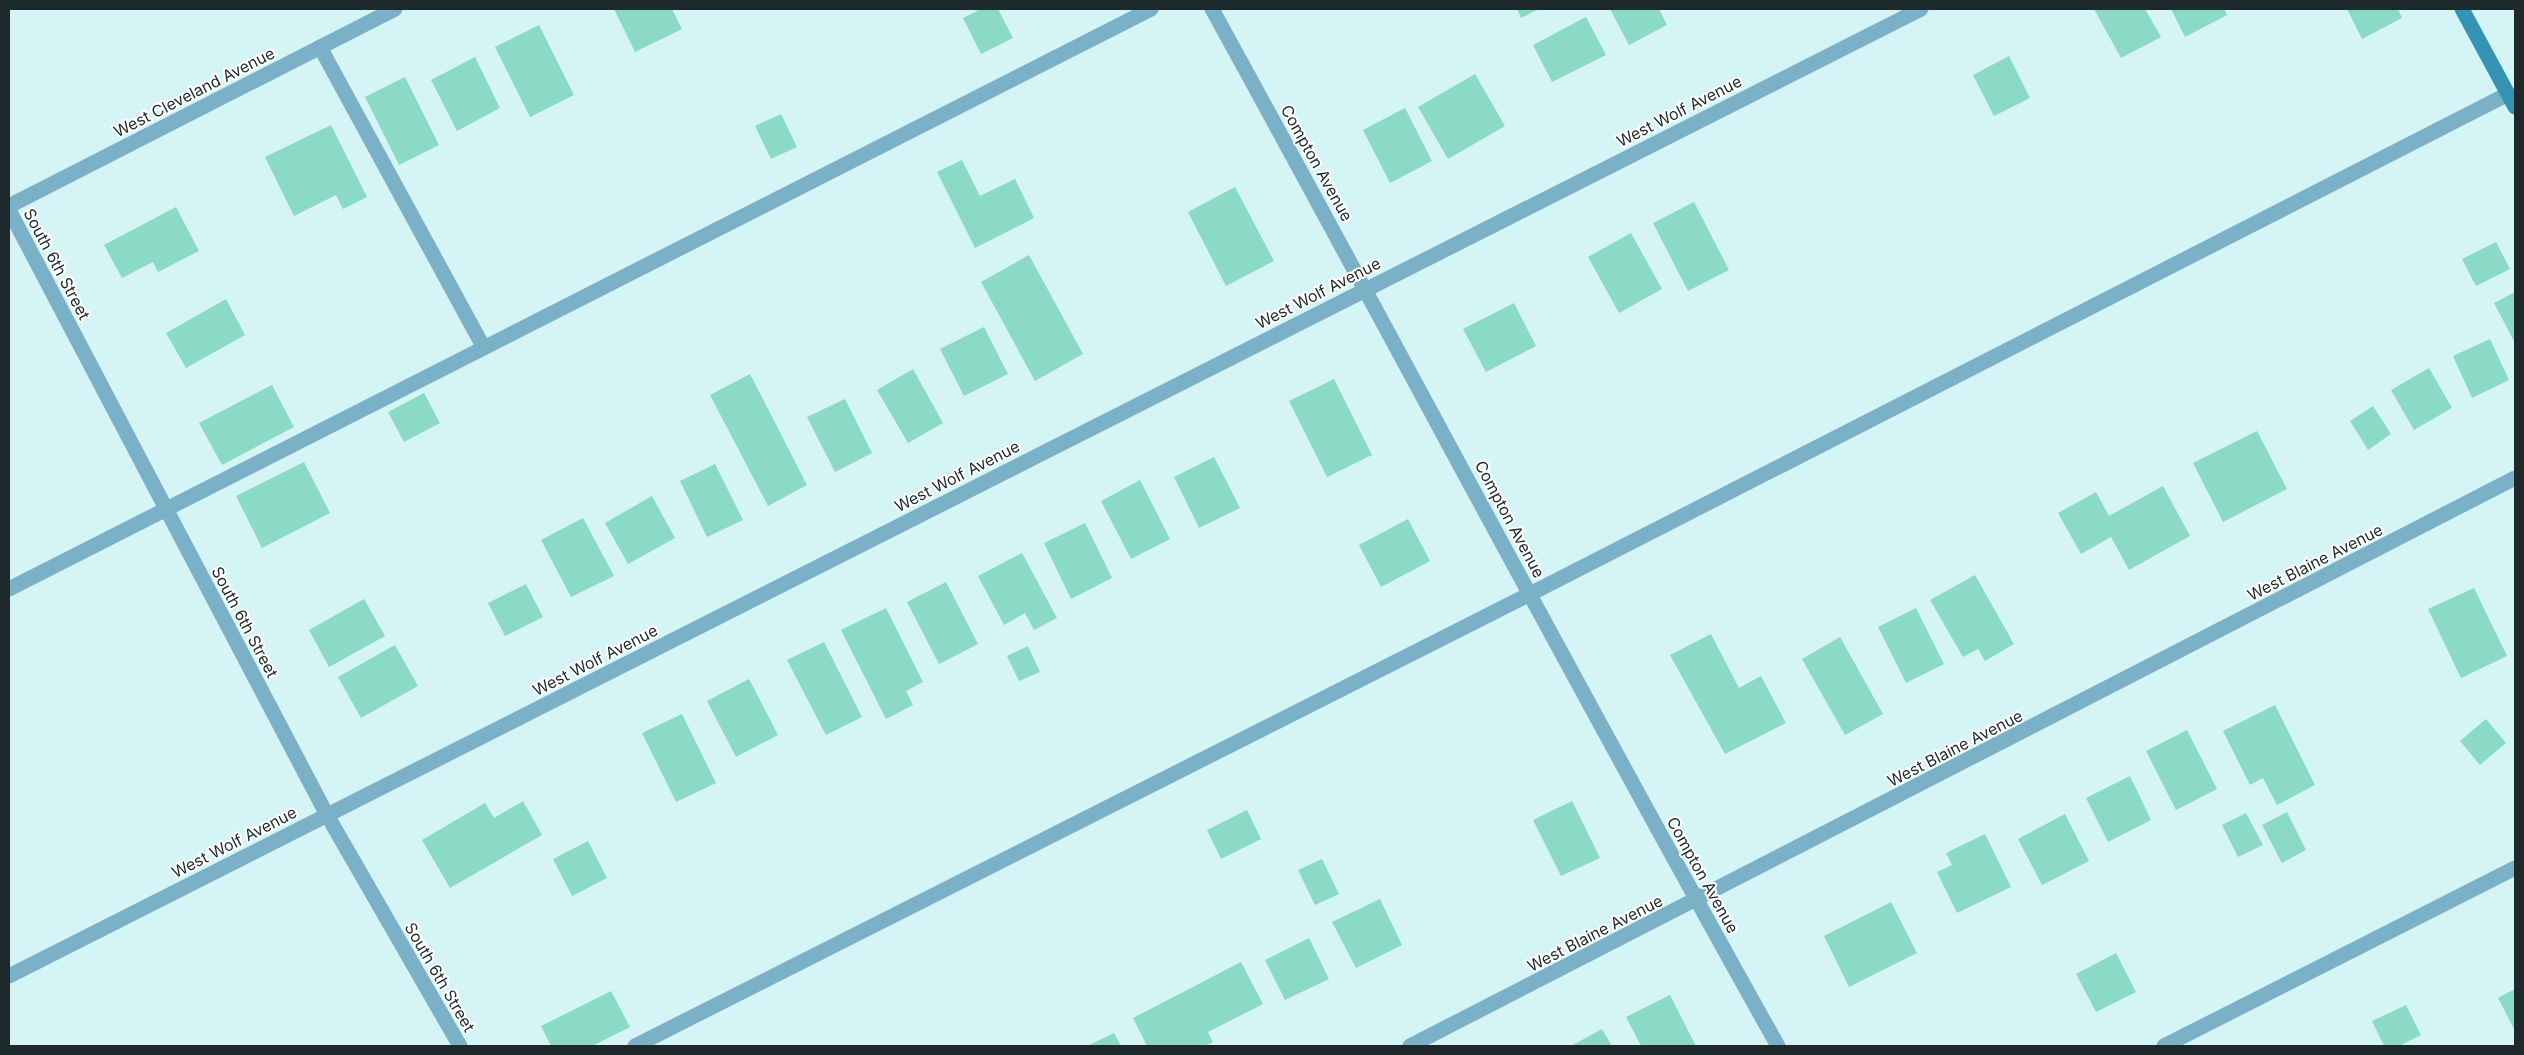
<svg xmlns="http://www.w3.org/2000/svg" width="2524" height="1055" viewBox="0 0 2524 1055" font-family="Inter,sans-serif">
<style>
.building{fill:#8adac5}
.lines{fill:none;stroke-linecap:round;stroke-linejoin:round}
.service{stroke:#7bb1c7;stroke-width:15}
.minor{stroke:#7bb1c7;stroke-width:15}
.tertiary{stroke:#7bb1c7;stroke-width:15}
.secondary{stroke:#3693b3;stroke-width:15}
.labels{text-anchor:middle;stroke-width:4;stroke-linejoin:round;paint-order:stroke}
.street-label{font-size:16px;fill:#1d292a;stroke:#fff}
</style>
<rect width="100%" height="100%" fill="#d5f4f6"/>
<!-- building -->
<path class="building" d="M614,9h58l10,20 -47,23z
M981,9h17l15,29 -32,16 -18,-36z
M1517,9h22l-18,9z
M1610,9h49l8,16 -38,20z
M2094,9h51l16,28 -40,21z
M2171,9h53l3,6 -42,22z
M2347,9h51l4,9 -40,21z
M1586,17l20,38 -54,27 -19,-37z
M539,25l35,70 -44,22 -35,-70z
M2009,56l21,42 -36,18 -21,-41z
M475,57l25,51 -43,23 -26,-51z
M1475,74l30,52 -57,33 -30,-52z
M405,77l34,68 -40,20 -34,-68z
M1405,108l27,53 -42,22 -27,-53z
M781,114l16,33 -26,12 -16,-33z
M331,125l36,72 -24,12 -7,-14 -42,21 -29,-59z
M962,160l18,36 35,-17 19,39 -59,30 -38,-76z
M1235,187l39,74 -48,25 -38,-74z
M1694,202l35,68 -41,21 -35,-68z
M176,207l23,44 -41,21 -5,-10 -31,16 -18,-33z
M1631,233l31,56 -43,24 -31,-56z
M2496,242l14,27 -34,17 -14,-27z
M1029,255l54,99 -48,27 -54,-99z
M2515,292v51l-21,-40z
M226,299l19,36 -59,33 -20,-35z
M1514,303l22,43 -50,26 -23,-43z
M984,327l24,47 -44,22 -24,-47z
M2490,339l19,41 -37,18 -19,-42z
M2429,368l23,40 -38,22 -23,-40z
M913,369l30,54 -35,20 -31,-53z
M750,374l57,111 -39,21 -58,-111z
M1334,379l38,76 -45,22 -38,-76z
M272,385l22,42 -72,38 -23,-42z
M424,393l16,30 -36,19 -16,-30z
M845,399l27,54 -37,19 -28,-55z
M2373,406l18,28 -23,16 -18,-29z
M2257,431l30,58 -64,33 -30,-59z
M1214,457l26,51 -41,20 -25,-51z
M304,462l26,51 -68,35 -26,-52z
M715,464l28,56 -36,17 -27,-56z
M1140,480l30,59 -39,20 -30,-58z
M2163,486l27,50 -61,34 -18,-33 -30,17 -23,-41 38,-21 13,24z
M652,496l23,42 -47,26 -23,-41z
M583,518l31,58 -43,21 -30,-57z
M1408,519l22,42 -49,26 -22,-42z
M1085,523l27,55 -41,21 -27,-56z
M1022,553l35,65 -23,12 -9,-17 -21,12 -26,-49z
M1975,575l39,69 -29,17 -7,-12 -15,8 -33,-57z
M946,582l32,62 -39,20 -32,-62z
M526,584l17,33 -38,19 -17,-33z
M2474,588l33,68 -46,22 -33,-69z
M364,599l21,37 -56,31 -20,-37z
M886,608l37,74 -17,9 7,14 -27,14 -45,-89z
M1916,608l28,56 -38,19 -28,-56z
M1711,634l28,54 22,-12 25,47 -61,31 -55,-99z
M1840,637l43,77 -38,21 -43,-76z
M824,642l38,75 -36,18 -39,-75z
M395,645l23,41 -57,32 -23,-41z
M1028,646l12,26 -21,9 -12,-25z
M749,679l29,56 -42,22 -29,-56z
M2275,705l40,80 -38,20 -14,-27 -13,7 -27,-54z
M682,714l34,69 -40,19 -34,-69z
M2486,719l20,24 -26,22 -20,-24z
M2187,730l30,59 -41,21 -30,-59z
M2130,776l21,44 -43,22 -22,-44z
M523,801l19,34 -92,53 -28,-48 63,-37 9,15z
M1572,801l28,57 -39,18 -28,-56z
M1247,810l14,29 -40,20 -14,-29z
M2287,812l19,38 -24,13 -20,-38z
M2246,813l17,32 -25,12 -16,-32z
M2065,814l24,47 -47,24 -24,-46z
M1985,834l26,53 -54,26 -20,-41 15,-7 -6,-12z
M588,841l19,37 -35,18 -19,-37z
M1322,859l17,35 -24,11 -17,-35z
M1380,899l22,46 -46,23 -24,-46z
M1891,902l26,51 -68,34 -25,-51z
M1309,938l20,41 -44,21 -20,-40z
M2116,953l20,39 -40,20 -20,-38z
M1241,962l22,42 -55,28 5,10 -8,4h-58l-14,-28z
M2515,989v39l-1,1 -16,-31z
M611,991l19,36 -38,19h-41l-10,-20z
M1670,995l26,51h-55l-15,-29z
M2406,1005l15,30 -22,11h-15l-12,-25z
M1602,1029l10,17h-41z
M1114,1033l7,13h-34z"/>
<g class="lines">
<!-- service -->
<path class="service" d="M320,47l164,301
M9,589l1142,-580
M635,1046l895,-452 978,-500
M2164,1046l351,-178"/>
<!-- minor -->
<path class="minor" d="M1212,9c190,345 373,694 566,1037
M9,206l386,-197
M9,976l1912,-967
M1410,1046l1105,-568"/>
<!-- tertiary -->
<path class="tertiary" d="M9,210l318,605 133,231"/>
<!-- secondary -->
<path class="secondary" d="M2462,9l53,98"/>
</g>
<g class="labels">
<!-- street labels -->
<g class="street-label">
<text transform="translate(194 92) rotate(-27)" y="6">West Cleveland Avenue</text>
<text transform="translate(1679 111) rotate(-27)" y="6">West Wolf Avenue</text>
<text transform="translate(1317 163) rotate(61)" y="6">Compton Avenue</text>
<text transform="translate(57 264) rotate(62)" y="6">South 6th Street</text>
<text transform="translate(1318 293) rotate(-27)" y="6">West Wolf Avenue</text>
<text transform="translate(957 476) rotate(-27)" y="6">West Wolf Avenue</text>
<text transform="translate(1510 519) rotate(62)" y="6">Compton Avenue</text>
<text transform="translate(2315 562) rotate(-27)" y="6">West Blaine Avenue</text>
<text transform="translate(245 622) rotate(62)" y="6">South 6th Street</text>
<text transform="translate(595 660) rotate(-27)" y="6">West Wolf Avenue</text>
<text transform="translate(1955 748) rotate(-27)" y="6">West Blaine Avenue</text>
<text transform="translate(234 842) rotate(-27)" y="6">West Wolf Avenue</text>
<text transform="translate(1703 875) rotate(61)" y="6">Compton Avenue</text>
<text transform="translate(1595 933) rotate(-27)" y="6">West Blaine Avenue</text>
<text transform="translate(440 977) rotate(60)" y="6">South 6th Street</text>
</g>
</g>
<!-- border -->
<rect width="2524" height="1055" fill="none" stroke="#1d292a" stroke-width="20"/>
</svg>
